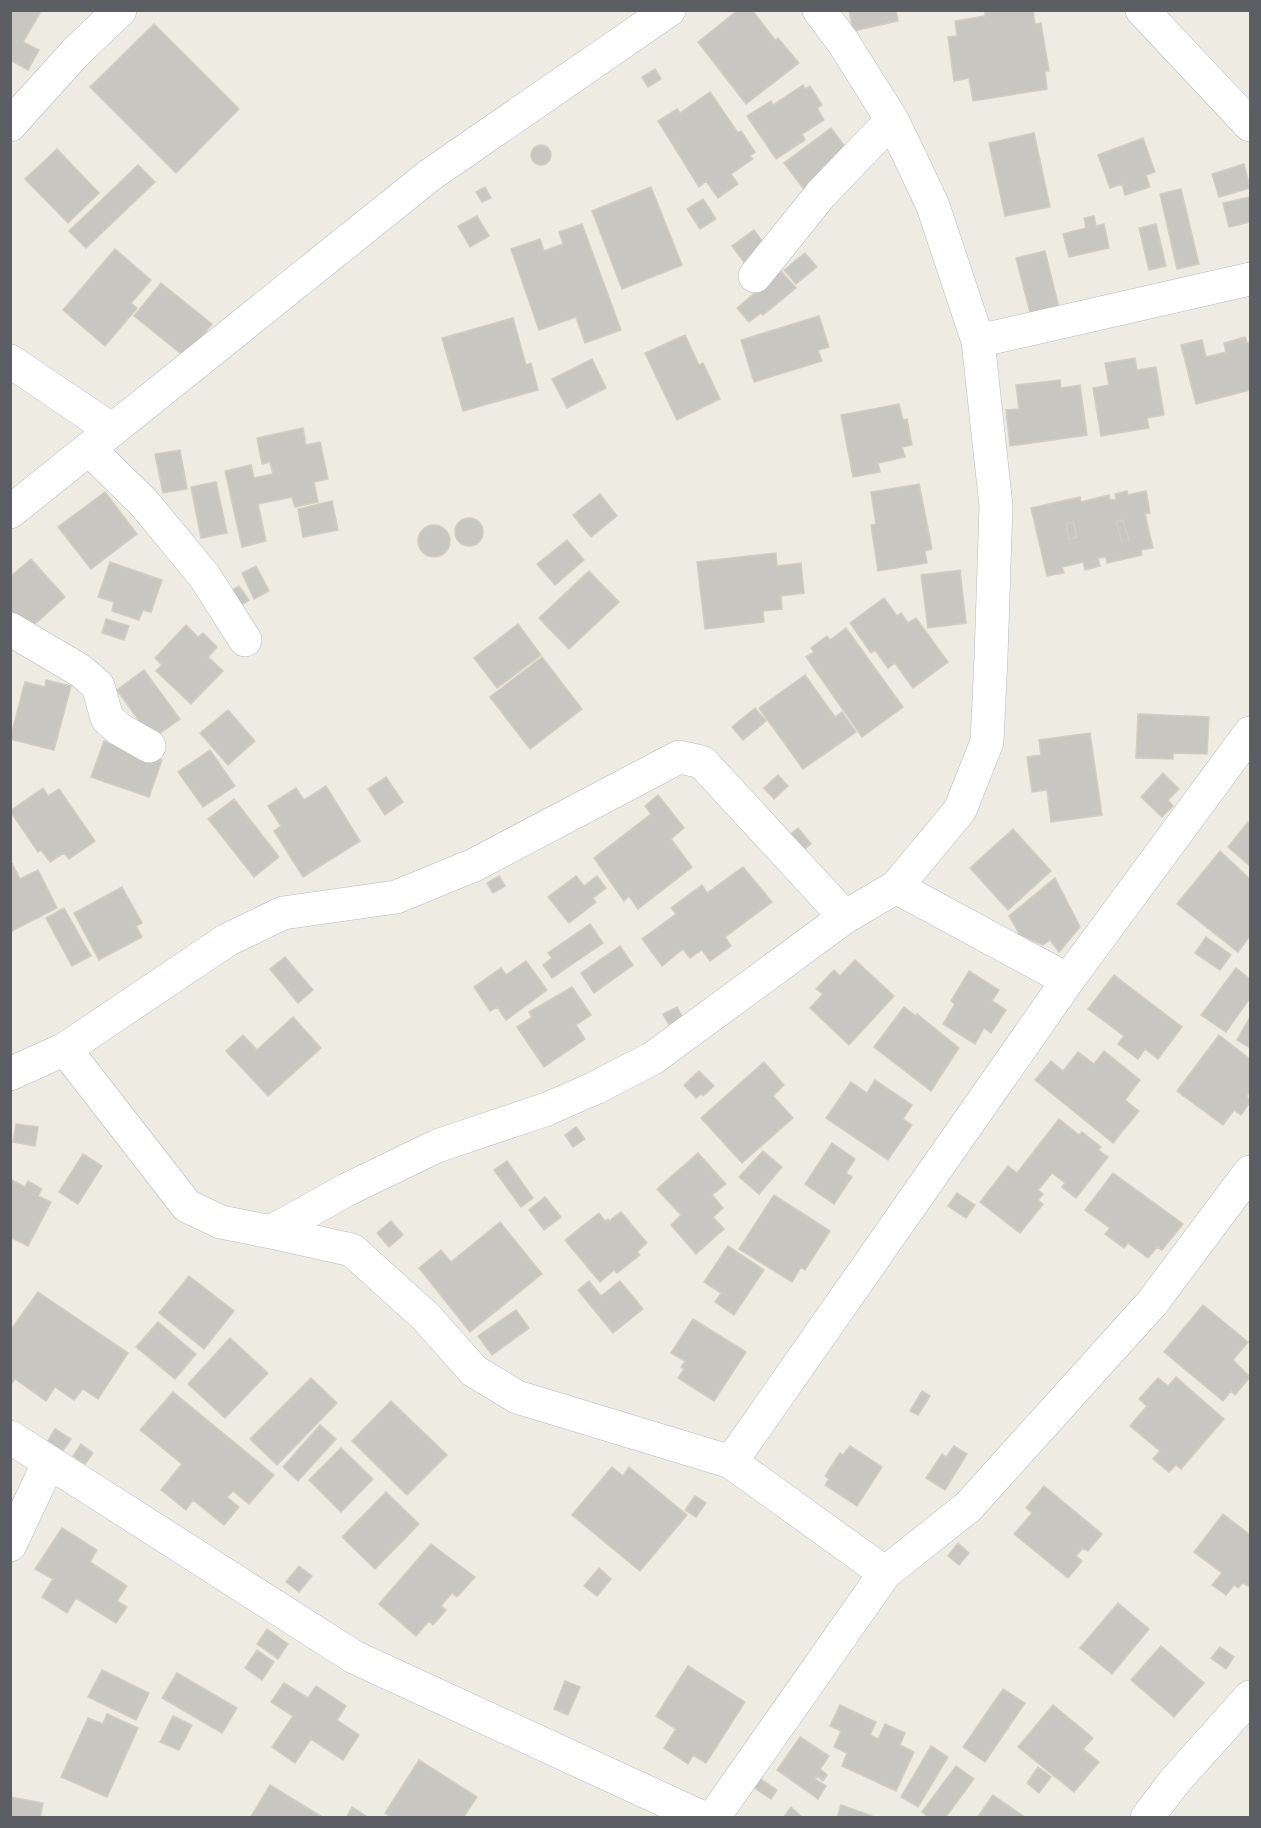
<svg xmlns="http://www.w3.org/2000/svg" width="1261" height="1828" viewBox="0 0 1261 1828" font-family="'DM Sans',sans-serif">
<style>
.building{fill:#c8c6c0;stroke:#d2cdc1;stroke-width:1.5;fill-rule:evenodd}
.lines{fill:none;stroke-linecap:round;stroke-linejoin:round}
.minor-casing{stroke:#b5b9bd;stroke-width:34}
.minor{stroke:#fff;stroke-width:33}
</style>
<rect width="100%" height="100%" fill="#eeebe3"/>
<!-- building -->
<path class="building" d="M10,10h25l5,3 -17,29 16,8 -11,20 -18,-10z
M738,10h14l23,30 3,-2 21,25 -53,41 -48,-62z
M849,10h47l2,11 -45,10z
M1033,10l2,14 6,-1 8,48h-4l2,18 -74,12 -4,-23 -15,3 -6,-44 9,-1 -2,-15 30,-5v-4l8,-2z
M154,24l85,85 -63,64 -86,-86z
M655,69l6,10 -13,8 -6,-10z
M803,85l2,4 5,-3 12,19 -5,3 7,12 -22,14 3,6 -29,19 -29,-43 24,-15 2,4z
M710,92l28,41 3,-2 14,21 -5,4 3,3 -22,15 7,10 -20,14 -12,-17 -7,6 -41,-66 19,-12 3,4z
M831,128l22,29 -47,35 -22,-29z
M1034,133l16,74 -45,9 -16,-73z
M1143,138l12,34 -9,3 4,12 -25,8 -3,-11 -12,4 -12,-33z
M531 155a10 10 0 1 1 20 0a10 10 0 1 1-20 0Z
M57,149l42,44 -31,30 -43,-44z
M1244,164l6,24 -31,9 -7,-23z
M138,165l17,17 -69,66 -17,-17z
M485,187l6,11 -9,4 -6,-10z
M651,187l31,78 -60,24 -30,-78z
M1181,189l18,75 -22,5 -17,-75z
M1250,197v25l-21,5 -6,-24z
M703,199l13,20 -16,10 -13,-20z
M477,216l12,20 -19,11 -12,-21z
M1094,216l2,10 8,-2 5,24 -40,9 -6,-23 23,-6 -2,-10z
M582,224l39,106 -36,13 -9,-26 -37,13 -28,-81 29,-10 4,12 19,-7 -4,-12z
M1156,224l10,42 -17,4 -10,-42z
M754,230l17,23 -22,16 -17,-23z
M115,249l36,31 -20,23 6,5 -32,38 -42,-36z
M1045,251l14,57 -28,8 -15,-58z
M805,253l12,14 -21,17 -12,-14z
M781,271l15,17 -33,27 -2,-2 -12,9 -12,-14z
M161,283l51,41 -27,33 -51,-41z
M819,316l10,31 -11,3 4,11 -68,21 -13,-42z
M513,318l13,47 5,-2 7,27 -75,21 -21,-73z
M685,335l14,30 4,-2 17,36 -43,21 -32,-67z
M1245,337l2,6 3,-1v48l-54,14 -15,-59 21,-5 4,17 20,-5 -2,-9z
M1135,358l2,12 19,-3 8,48 -17,3 2,10 -48,8 -8,-48 16,-3 -4,-22z
M592,359l14,29 -39,20 -15,-29z
M1060,380l1,8 19,-3 7,50 -77,11 -4,-36 13,-1 -3,-24z
M899,404l4,16 4,-1 5,26 -10,2 3,10 -27,6 2,9 -27,5 -12,-62z
M303,428l3,17 14,-3 8,37 -14,3 4,20 -23,5 -3,-10 -34,7 8,37 -24,6 -17,-76 26,-6 3,13 19,-4 -3,-12 -8,2 -5,-26z
M180,450l7,39 -24,4 -8,-39z
M216,482l11,51 -26,5 -10,-51z
M919,484l13,65 -7,2 2,12 -49,8 -7,-46 5,-1 -5,-32z
M1127,491l1,4 18,-4 4,22 -5,1 8,34 -12,2 1,5 -35,8 -1,-6 -8,1 2,8 -15,4 -2,-8 -21,5 2,6 -17,3 -16,-68 49,-11 1,5 28,-7 1,5 6,-1 -1,-5zM1123,520l6,20 -7,2 -6,-20zM1073,522l4,15 -8,2 -3,-15z
M105,492l32,42 -46,35 -33,-42z
M600,494l17,22 -26,21 -18,-22z
M332,501l6,29 -35,7 -5,-28z
M455 532a14 14 0 1 1 28 0a14 14 0 1 1-28 0Z
M1123,520l6,20 -7,2 -6,-20z
M1073,522l4,15 -8,2 -3,-15z
M418 541a16 16 0 1 1 32 0a16 16 0 1 1-32 0Z
M567,540l17,20 -29,25 -18,-21z
M776,553l1,13 24,-3 3,30 -23,3 1,13 -19,2 1,11 -59,7 -8,-67z
M31,559l34,38 -39,35 -16,-17v-38z
M110,562l52,18 -11,32 -8,-2 -4,10 -27,-9 2,-9 -16,-5z
M256,566l13,25 -15,8 -12,-26z
M960,570l6,53 -38,5 -7,-53z
M589,571l30,31 -50,47 -30,-31z
M239,586l10,14 -11,8 -10,-15z
M884,598l13,18 4,-3 7,10 8,-5 32,44 -35,26 -18,-25 -7,5 -13,-18 -4,3 -21,-30z
M106,619l23,7 -5,14 -22,-7z
M518,624l23,31 -44,33 -23,-30z
M186,625l12,12 5,-4 14,14 -9,10 15,14 -32,33 -35,-33 6,-6 -7,-7z
M846,628l57,79 -41,30 -56,-80 8,-5 -3,-4 16,-12 3,4z
M542,657l40,52 -52,40 -40,-52z
M144,670l36,49 -28,20 -35,-49z
M805,675l30,42 7,-5 14,20 -53,37 -44,-61z
M46,680l25,6 -17,64 -44,-11 15,-57 20,5z
M755,708l11,13 -23,19 -11,-13z
M228,710l27,31 -27,24 -28,-32z
M1138,714l71,3 -2,37 -34,-1v6l-37,-1z
M1090,733l12,82 -51,7 -4,-32 -15,2 -5,-35 14,-2 -2,-15z
M104,741l58,19 -13,37 -58,-20z
M210,750l25,36 -32,21 -25,-35z
M1163,773l16,16 -11,11 5,6 -11,11 -21,-20z
M778,775l10,11 -14,13 -10,-11z
M386,777l17,25 -18,13 -17,-26z
M326,786l34,55 -57,36 -29,-46 7,-5 -13,-20 28,-18 8,12z
M43,788l5,8 11,-7 36,52 -26,18 -5,-6 -14,9 -9,-12 -3,2 -28,-41z
M658,795l26,33 -13,11 21,28 -54,42 -9,-13 -5,5 -30,-43 57,-44 -6,-8z
M234,799l45,58 -25,20 -46,-58z
M1248,822l2,2v42l-22,-19z
M798,828l13,16 -10,8 -13,-16z
M1013,829l38,42 -43,39 -38,-42z
M1220,851l30,28v57l-12,16 -61,-48z
M12,863l8,16 18,-9 19,38 -47,24z
M743,867l29,35 -47,35 6,9 -21,15 -8,-11 -12,8 -7,-9 -21,17 -20,-27 34,-25 -5,-6 31,-23 5,8z
M499,876l6,10 -12,7 -6,-10z
M576,876l8,10 13,-10 9,12 -13,10 3,4 -27,21 -21,-26z
M1055,878l25,49 -21,25 -9,-12 -7,5 -23,-10 -11,-19z
M122,887l20,36 -6,3 6,11 -43,23 -25,-47z
M64,908l27,48 -19,10 -26,-48z
M590,924l13,19 -51,35 -9,-13 9,-7 -4,-5z
M1206,937l25,18 -11,15 -25,-17z
M620,946l13,19 -39,28 -13,-20z
M285,957l28,33 -15,13 -28,-34z
M855,960l39,36 -45,49 -39,-37 13,-14 -7,-5 18,-19 6,6z
M526,961l21,29 -41,30 -9,-13 -7,4 -16,-24 27,-19 5,7z
M1236,968l14,11v19l-24,34 -25,-17z
M969,971l30,19 -7,11 14,9 -15,23 -7,-5 -9,16 -32,-20 12,-20 -4,-3z
M1114,975l68,52 -24,32 -13,-10 -7,10 -20,-15 6,-8 -36,-27z
M572,987l19,28 -15,10 9,14 -41,28 -27,-40 15,-10 -3,-5z
M677,1007l6,11 -14,7 -6,-11z
M904,1007l12,9 1,-2 42,34 -28,43 -57,-44z
M293,1017l28,31 -53,48 -42,-45 17,-16 14,15z
M1250,1017v31l-13,-8z
M1219,1035l31,24v32l-3,5 3,6 -9,13 -7,-5 -11,15 -46,-34z
M1104,1051l36,29 -15,20 14,11 -26,32 -78,-63 16,-19 12,10 15,-19 16,12z
M764,1062l20,23 -11,11 20,22 -51,45 -41,-45z
M699,1071l15,15 -11,10 -2,-2 -5,4 -12,-13z
M875,1080l37,25 -9,14 9,6 -24,35 -62,-42 25,-36 16,11z
M1059,1119l20,16 3,-3 19,15 -3,3 10,7 -32,41 -14,-11 3,-4 -13,-10 -14,17 5,4 -5,6 5,4 -23,29 -40,-31 28,-36 9,7z
M16,1124l22,3 -3,19 -22,-4z
M576,1127l9,12 -12,8 -8,-12z
M832,1143l23,16 -9,14 6,4 -18,27 -29,-20z
M763,1151l19,16 -23,27 -20,-17z
M698,1153l28,31 -14,11 11,13 -10,9 11,12 -28,25 -25,-29 10,-10 -24,-26z
M83,1154l19,12 -24,38 -19,-12z
M507,1161l26,37 -12,9 -27,-37z
M1113,1173l70,51 -21,26 -5,-3 -9,11 -20,-15 -4,5 -19,-14 5,-6 -25,-18z
M10,1179l15,8 3,-6 14,8 -4,7 13,6 -23,44 -18,-9z
M957,1193l18,12 -9,13 -18,-12z
M774,1195l56,36 -25,39 -4,-3 -9,15 -53,-33z
M545,1197l16,20 -17,13 -15,-20z
M621,1212l26,31 -10,9 3,3 -23,18 -3,-3 -14,12 -35,-42 34,-27 6,8 3,-2 1,2z
M391,1221l12,14 -14,12 -12,-14z
M500,1222l42,52 -72,58 -51,-64 22,-18 10,12z
M728,1246l36,24 -30,45 -19,-13 6,-9 -17,-11z
M189,1276l45,35 -30,38 -45,-36z
M589,1281l12,15 19,-15 23,28 -30,24 -35,-43z
M38,1292l90,61 -30,46 -15,-10 -9,11 -19,-13 -9,14 -31,-22 -5,7v-55z
M1203,1305l45,37 -15,18 17,17 -15,18 -4,-4 -8,10 -59,-49z
M516,1310l13,18 -37,27 -14,-19z
M693,1319l53,33 -32,49 -36,-23 6,-9 -3,-2 4,-6 -14,-8z
M158,1322l38,32 -21,25 -39,-32z
M230,1338l38,35 -43,45 -37,-34z
M1176,1377l48,42 -43,50 -5,-4 -7,7 -16,-13 7,-8 -30,-25 17,-20 -8,-7 19,-21 10,8z
M311,1378l26,25 -60,62 -27,-26z
M922,1391l8,5 -12,19 -8,-4z
M173,1392l101,83 -25,29 -16,-13 -6,6 12,10 -15,18 -31,-25 -7,10 -25,-20 21,-26 -42,-34z
M391,1401l56,54 -40,40 -55,-54z
M320,1425l16,14 -38,42 -15,-14z
M55,1429l16,10 -9,13 -15,-10z
M81,1444l12,9 -8,11 -12,-8z
M850,1446l32,21 -25,39 -32,-21 4,-6 -4,-3 15,-23 3,2z
M954,1446l13,8 -22,36 -19,-12 16,-24 4,3z
M341,1448l32,31 -32,33 -32,-32z
M612,1467l11,9 6,-9 58,48 -47,56 -68,-56z
M1044,1486l58,48 -14,17 -5,-3 -7,8 6,5 -14,17 -54,-44 18,-21 -6,-5z
M386,1492l33,32 -44,45 -33,-32z
M695,1496l11,7 -10,14 -11,-7z
M1223,1514l26,20 1,-2v55l-7,-4 -5,5 -4,-3 -8,10 -14,-10 10,-12 -28,-21z
M62,1528l35,22 -7,12 37,24 -10,15 10,6 -11,16 -40,-25 -9,15 -25,-16 11,-18 -18,-10z
M958,1543l11,10 -10,12 -11,-9z
M431,1544l44,33 -18,20 -5,-4 -11,13 5,4 -13,15 -4,-4 -13,15 -37,-32z
M299,1566l13,10 -13,16 -13,-10z
M599,1568l12,11 -14,17 -13,-10z
M1118,1603l31,26 -37,45 -32,-26z
M267,1629l21,15 -10,15 -21,-15z
M1161,1646l43,37 -30,34 -43,-37z
M1220,1647l14,10 -8,12 -15,-11z
M257,1650l17,12 -12,18 -17,-12z
M688,1666l57,36 -39,61 -13,-8 -5,9 -24,-16 12,-19 -20,-13z
M102,1670l47,23 -13,27 -48,-23z
M177,1673l60,35 -15,25 -60,-35z
M565,1681l15,6 -12,28 -14,-6z
M284,1683l24,15 8,-12 30,20 -9,14 22,15 -16,25 -32,-21 -16,24 -23,-16 21,-31 -22,-14z
M1003,1689l22,14 -40,59 -22,-15z
M840,1705l36,17 -6,13 8,4 7,-15 20,9 -5,12 14,7 -18,39 -54,-25 5,-13 -13,-6 7,-16 -11,-5z
M1053,1705l40,33 -10,11 16,13 -25,30 -56,-45z
M107,1714l31,14 -31,69 -46,-20 27,-59 15,6z
M173,1716l19,9 -13,25 -19,-8z
M800,1737l29,19 -9,13 7,6 -4,6 -6,-5 -2,3 11,7 -8,13 -41,-29z
M931,1746l17,11 -30,50 -17,-10z
M419,1760l58,37 -14,21h-71l-7,-5z
M956,1766l18,13 -29,39h-16l-7,-6z
M1038,1767l13,10 -12,16 -12,-10z
M756,1776l21,14 -6,9 -21,-14z
M270,1785l54,33h-74z
M993,1795l33,23h-49z
M10,1797l33,6 -3,15h-30z
M841,1805l31,11v2h-35z
M352,1807l17,11h-23z
M791,1807l12,11h-20z"/>
<g class="lines">
<defs>
<path id="minor" d="M1142,10l108,115
M10,125l65,-72 45,-43
M755,276l66,-82 71,-74
M978,341l272,-62
M10,361l102,69
M90,450l54,53 61,74 40,63
M10,512l420,-337 239,-165
M10,629l71,42 17,15 9,32 12,11 30,17
M896,887l172,93
M65,1049l122,157 34,16 50,10 75,-42 91,-44 110,-37 48,-21 58,-30 192,-141 51,-30 64,-77 27,-68 4,-85 5,-151 -18,-165 -45,-135 -24,-51 -17,-35 -49,-78 -24,-32
M10,1074l55,-25 162,-109 56,-27 113,-16 78,-32 205,-108 23,5 143,155
M271,1232l81,18 74,67 48,54 43,26 214,65 154,111
M10,1437l344,220 349,161
M731,1462l337,-482 182,-247
M10,1545l39,-83
M713,1818l172,-245 83,-66 184,-204 98,-131
M1147,1818l27,-36 76,-85"/>
</defs>
<!-- minor casing -->
<use href="#minor" class="minor-casing"/>
<!-- minor -->
<use href="#minor" class="minor"/>
</g>
<!-- border -->
<rect width="1261" height="1828" fill="none" stroke="#5b5f64" stroke-width="24"/>
</svg>
